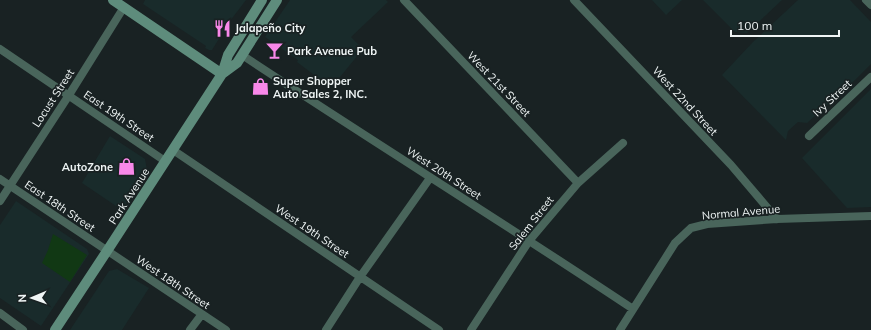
<svg xmlns="http://www.w3.org/2000/svg" width="871" height="330" viewBox="0 0 871 330" font-family="Mulish,sans-serif">
<style>
.built{fill:#192b2b}
.green{fill:#113814}
.lines{fill:none;stroke-linecap:round;stroke-linejoin:round}
.street{stroke:#49655b;stroke-width:8}
.secondary{stroke:#5e8c7c;stroke-width:10}
.labels{text-anchor:middle;stroke-width:3.5;stroke-linejoin:round;paint-order:stroke}
.poi-label{font-size:11px;font-weight:bold;fill:#eff5f5;stroke:#192223;text-anchor:start}
.street-label{font-size:11px;fill:#eff5f5;stroke:#192223}
</style>
<rect width="100%" height="100%" fill="#192223"/>
<!-- built -->
<path class="built" d="M145,0h101l-16,21 -18,29h-3l-4,-2 1,-2 -63,-42z
M290,0h96l2,2 -37,35 12,12 -32,39 -34,-26 1,-2 -33,-23z
M652,0h30l-16,15z
M703,0h79l-35,33 -12,-1z
M798,0h52l21,22v42l-16,16 -48,43 -9,-1 -10,9 -2,9 -64,-65 31,-33z
M871,89v118l-24,1 -45,-50z
M110,136l35,23 2,11 -25,40 -40,-27z
M16,201l71,48 2,5 -48,72 -41,-28v-73z
M117,269l32,19 -27,42h-52l39,-59z"/>
<!-- green -->
<path class="green" d="M53,234l34,21 -17,27 -28,-19 6,-13z"/>
<g class="lines">
<!-- street -->
<path class="street" d="M404,0l174,183
M574,0l157,165 46,54
M866,0l5,5
M0,49l165,112
M242,55c130,86 262,168 391,254
M809,136l62,-59
M173,150l266,180
M0,179l226,151
M0,201l69,-106 55,-88
M0,313l23,17
M190,330l12,-16
M326,330l34,-53 70,-99
M471,330l58,-89 49,-58 45,-40
M620,330l55,-87 16,-15 16,-4 70,-5 94,-3"/>
<!-- secondary -->
<path class="secondary" d="M113,0l109,74
M222,74l15,-11 40,-63
M55,330l52,-79 115,-177 6,-19 34,-55"/>
</g>
<!-- icons -->
<defs>
<symbol id="restaurant-bare" viewBox="-9 -9 18 18"><path d="M-5-6h1v4h1v-4h1v4h1v-4h1v5L-1.5 .5V6h-2V.5L-5-1ZM5-6V6H3V1.5H1.5Q1.5-4 5-6Z" fill="#f888e9" stroke="#192223" stroke-width="2.5" paint-order="stroke"/></symbol>
<symbol id="bar-bare" viewBox="-9 -9 18 18"><path d="M-6-5H6L.8 .8V4.5H3.5V6h-7V4.5H-.8V.8Z" fill="#f888e9" stroke="#192223" stroke-width="2.5" paint-order="stroke"/></symbol>
<symbol id="shop-bare" viewBox="-9 -9 18 18"><path d="M-5-2.5h2.3a2.7 3.5 0 0 1 5.4 0H5L5.5 6h-11ZM-1.5-2.5h3a1.5 2.3 0 0 0-3 0Z" fill="#f888e9" stroke="#192223" stroke-width="2.5" paint-order="stroke"/></symbol>
</defs>
<g fill-rule="evenodd">
<use href="#restaurant-bare" x="210" y="16" width="25" height="25"/>
<use href="#bar-bare" x="262" y="38" width="25" height="25"/>
<use href="#shop-bare" x="248" y="74" width="25" height="25"/>
<use href="#shop-bare" x="114" y="154" width="25" height="25"/>
</g>
<g class="labels">
<!-- poi labels -->
<g class="poi-label">
<text x="235" y="32">Jalapeño City</text>
<text x="287" y="55">Park Avenue Pub</text>
<text x="273" y="85">Super Shopper<tspan x="273" dy="13">Auto Sales 2, INC.</tspan></text>
<text x="113" y="171" text-anchor="end">AutoZone</text>
</g>
<!-- street labels -->
<g class="street-label">
<text transform="translate(499 84) rotate(46)" y="4">West 21st Street</text>
<text transform="translate(53 98) rotate(-57)" y="4">Locust Street</text>
<text transform="translate(832 98) rotate(-43)" y="4">Ivy Street</text>
<text transform="translate(685 101) rotate(47)" y="4">West 22nd Street</text>
<text transform="translate(119 116) rotate(34)" y="4">East 19th Street</text>
<text transform="translate(444 173) rotate(33)" y="4">West 20th Street</text>
<text transform="translate(129 196) rotate(-57)" y="4">Park Avenue</text>
<text transform="translate(60 206) rotate(34)" y="4">East 18th Street</text>
<text transform="translate(741 212) rotate(-5)" y="4">Normal Avenue</text>
<text transform="translate(531 223) rotate(-52)" y="4">Salem Street</text>
<text transform="translate(312 231) rotate(34)" y="4">West 19th Street</text>
<text transform="translate(173 282) rotate(34)" y="4">West 18th Street</text>
</g>
</g>
<!-- north arrow -->
<g transform="translate(32 298) rotate(268)" stroke="#192223" stroke-width="3" paint-order="stroke">
<path d="M0-3L7 15L0 10L-7 15Z" fill="#eff5f5"/>
<text y="-6" font-size="11" font-weight="bold" text-anchor="middle" fill="#eff5f5">N</text>
</g>
<!-- scale -->
<path d="M731 30v6h108v-6" fill="none" stroke="#eff5f5" stroke-width="2"/>
<text x="737" y="30" font-size="12" fill="#eff5f5" stroke="#192223" stroke-width="3" paint-order="stroke">100 m</text>
</svg>
